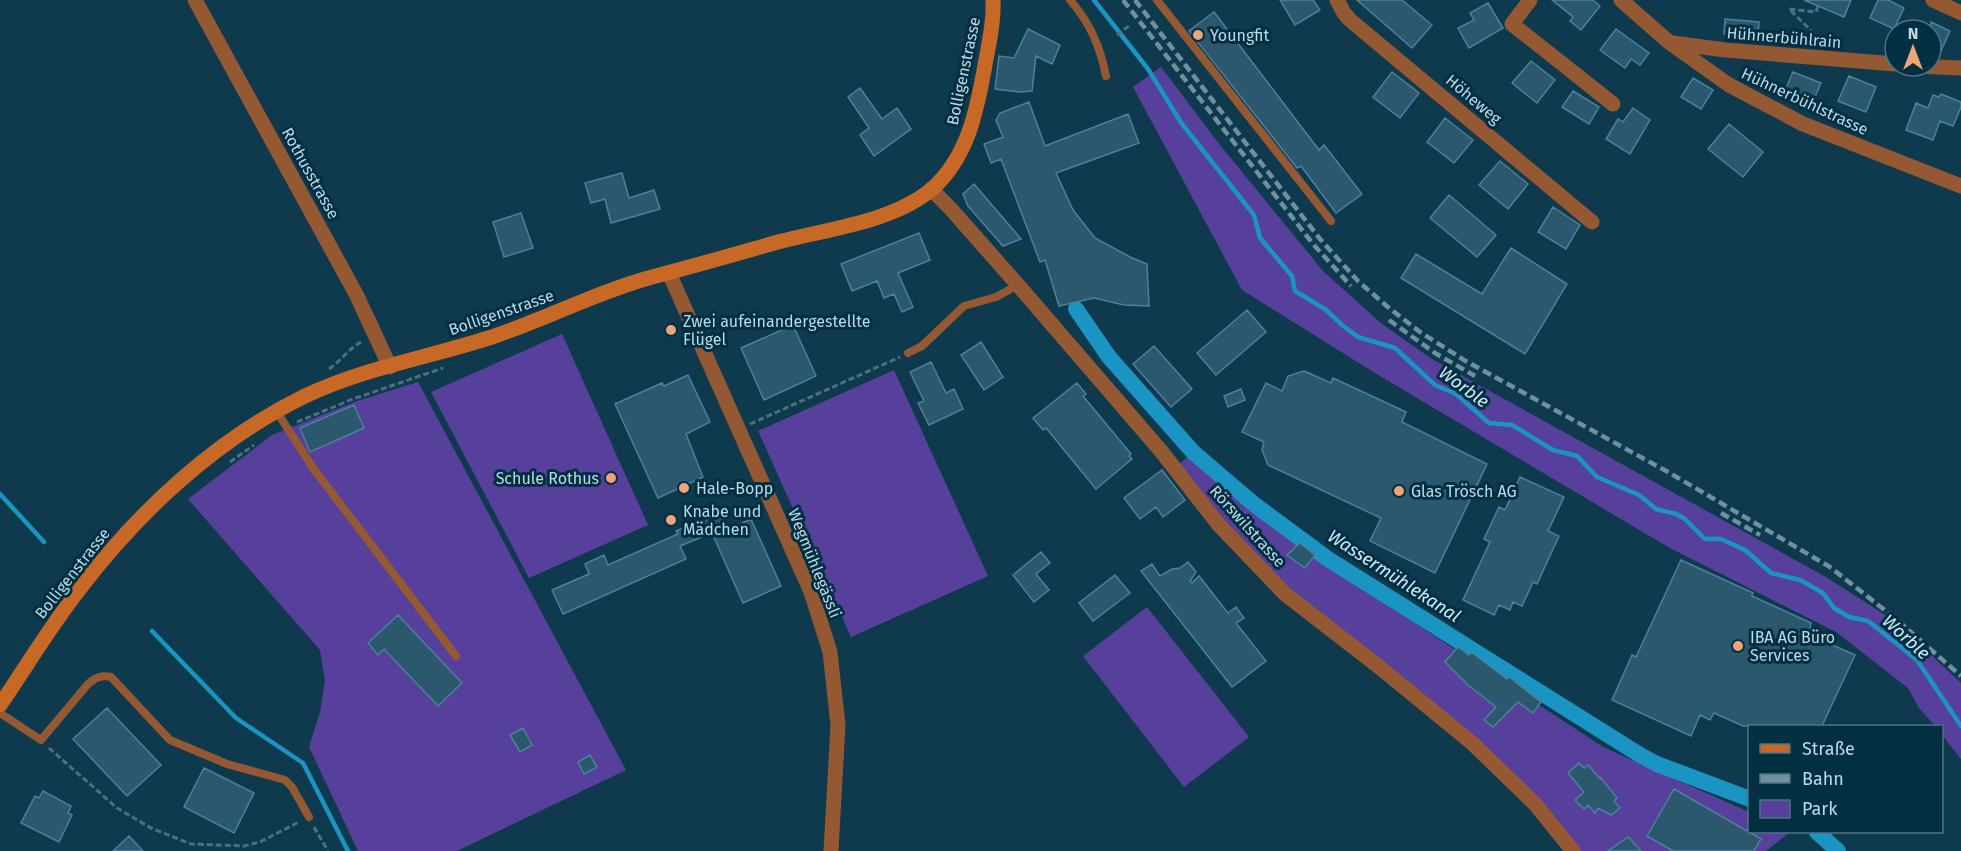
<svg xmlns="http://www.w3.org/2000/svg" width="1961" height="851" viewBox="0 0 1961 851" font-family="'Fira Sans',sans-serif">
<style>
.green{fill:#57409c}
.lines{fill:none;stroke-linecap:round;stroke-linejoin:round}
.stream{stroke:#1994c3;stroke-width:4.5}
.canal{stroke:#1994c3;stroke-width:16}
.building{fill:#2b586d;stroke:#4b819c;stroke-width:1.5}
.path{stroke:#4a7081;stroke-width:3;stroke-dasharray:6 3;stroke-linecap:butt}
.service{stroke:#945833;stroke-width:8}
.minor{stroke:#945833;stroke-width:15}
.secondary{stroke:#c86827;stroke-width:15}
.rail{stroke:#6e91a1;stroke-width:4.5;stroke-dasharray:9 4.5;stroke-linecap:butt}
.poi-dot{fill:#efa377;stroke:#023042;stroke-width:2}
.labels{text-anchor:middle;stroke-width:6;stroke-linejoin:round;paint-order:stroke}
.poi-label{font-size:16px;fill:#bdd9e7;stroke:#023042;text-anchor:start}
.street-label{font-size:16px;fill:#bdd9e7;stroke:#023042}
.water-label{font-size:18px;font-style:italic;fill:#cde9f8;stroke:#023042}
</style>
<rect width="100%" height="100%" fill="#0f3a4d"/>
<!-- green -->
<path class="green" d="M1161,67l59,78 103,126 59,53 50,35 394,218 70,45 65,61v76l-19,-24v-9h-7l-16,-18 -11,-20 -72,-56 -168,-85 -293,-174 -133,-83 -109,-203z
M562,334l86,191 -119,53 -98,-186z
M894,370l94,206 -137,61 -93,-206z
M418,382l208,388 -169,81h-99l-49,-104 11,-35 5,-31 -5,-31 -132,-151 84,-64 85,-34z
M1189,456l63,55 73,53 278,183 146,65 1,20h40l-24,19h-193l-38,-47 -250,-210 -111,-126z
M1147,607l102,130 -65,50 -101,-131z"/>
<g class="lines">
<!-- stream -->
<path class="stream" d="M1094,0l54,69 34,55 72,91 6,23 32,38 3,15 30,18 17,16 16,12 37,11 40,37 21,9 33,29 23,2 41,25 24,6 20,21 42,18 17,14 20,5 9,5 20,20h16l24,11 26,23 29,7 23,13 11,15 15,9 19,4 49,39 44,66
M0,494l44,48
M152,631l84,87 67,45 45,88"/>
<!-- canal -->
<path class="canal" d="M1076,309l33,48 84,95 62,53 73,54 312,196 17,9 93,35
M1817,832l21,19"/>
</g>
<!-- building -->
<path class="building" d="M1280,0h33l7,10 -25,15z
M1357,0h45l30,25 -20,23z
M1552,0h41l7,6 -19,24 -11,-9 3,-4z
M1804,0h47l-7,17z
M1878,0h10l16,8 -10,21 -24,-11z
M1488,3l15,25 -34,20 -11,-20 16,-8 -4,-7z
M1214,12l105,138 5,-5 38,49 -26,19 -35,-47 -4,2 -108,-137z
M1725,19l34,3 -1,14 -34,-2z
M1931,22l19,9 -12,26h-7z
M1028,29l32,16 -8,19 -16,-8 -4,35 -12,1 -25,-3 4,-33 15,2z
M1616,29l33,24 -9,12 -9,-6 -6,9 -25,-18z
M1531,61l24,19 -18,23 -25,-20z
M1392,72l27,21 -19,25 -27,-21z
M1793,72l28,11 -10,23 -28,-11z
M1849,76l27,11 -10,25 -28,-11z
M1693,78l20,12 -12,19 -20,-12z
M860,88l22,31 15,-11 14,21 -37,27 -14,-21 9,-7 -21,-31z
M1573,91l26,16 -10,17 -27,-17z
M1941,94l20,8v5l-8,19 -13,-5 -7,19 -27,-10 10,-27 12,5 5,-13 6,2z
M1029,102l16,44 83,-32 11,29 -83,30 17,37 22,28 37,20 15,6 2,42 -25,-1 -30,-7 -35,8 -14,-46 -5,2 -39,-103 -10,4 -7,-19 19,-7 -7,-17 4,-7z
M1633,108l17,12 -20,34 -24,-15 12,-20 5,3z
M1445,118l28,22 -19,23 -27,-21z
M1729,124l34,28 -20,25 -35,-28z
M1500,161l28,23 -20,25 -29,-24z
M622,173l7,25 25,-8 6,19 -49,14 -6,-24 -14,4 -6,-20z
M974,184l47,55 -18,7 -35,-40 -5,-12z
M1449,195l47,40 -19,22 -47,-39z
M1553,207l27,18 -14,24 -28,-17z
M521,213l12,35 -29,9 -11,-35z
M919,233l11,27 -32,13 15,34 -11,5 -8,-18 -10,4 -7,-17 -25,10 -11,-27z
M1511,248l56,36 -42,70 -124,-76 15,-24 66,40z
M1247,310l19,22 -50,43 -19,-22z
M793,325l23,51 -52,24 -23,-52z
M981,342l22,35 -19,13 -23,-35z
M1154,346l38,43 -21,18 -38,-43z
M931,362l15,31 8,-4 9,20 -34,16 -11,-22 6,-2 -14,-29z
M1304,371l27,12 2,-5 73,34 -4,10 85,42 -52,109 -65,-32 11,-23 -113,-53 -6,-15 2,-8 -22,-10 24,-49 16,8 6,-15z
M688,375l22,47 -24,12 17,43 -45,21 -43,-94 47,-21 2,3z
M1077,383l9,11 -3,2 48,58 -2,2 3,3 -36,30 -50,-61 -3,2 -10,-12z
M1241,389l4,11 -17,7 -4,-11z
M354,405l10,23 -54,24 -10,-24z
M1162,470l23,30 -22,17 -7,-10 -16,12 -16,-21z
M1520,477l44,20 -16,34 11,5 -22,48 -4,-2 -11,24 -9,-4 -3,8 -11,-5 -5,10 -31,-15 27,-58 -6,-3 15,-32 6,3z
M719,512l8,18 24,-11 30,67 -38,17 -31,-70 -32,13 6,13 -123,55 -11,-24 37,-16 -4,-10 19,-9 4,10 70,-31 -2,-3z
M1300,543l15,12 -10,13 -18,-13z
M1041,552l9,11 -14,11 13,16 -15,12 -21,-27z
M1681,560l72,33 -1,3 59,27 -1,5 23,10 -3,6 25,11 -33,71h-79l-29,-13 -4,7 -10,-5 -9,21 -79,-36 20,-45 4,2z
M1188,562l8,10 -6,9 2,2 7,-7 29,37 8,-6 8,11 -8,5 30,38 -34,26 -91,-116 11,-7 8,12 12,-7 8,-1z
M1115,575l15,18 -37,28 -14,-18z
M398,615l64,68 -24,23 -54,-57 -6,6 -10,-12z
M1458,647l11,8 2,-3 36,27 2,-2 32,25 -8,11 -15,-11 -25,25 -9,-7 12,-13 -28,-22 -23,-23z
M107,708l54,57 -34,31 -54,-57z
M523,728l9,17 -12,7 -10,-17z
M590,755l7,12 -13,7 -6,-12z
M1579,763l5,5 4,-3 12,14 1,-1 16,20 -3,3 6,7 -9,7 -13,-7 -3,5 -7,-8 -4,4 -9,-9 9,-8 -16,-19z
M204,768l50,25 -20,40 -50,-26z
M1674,789l87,50 -7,12h-81l-26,-15z
M43,791l28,15 -3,7 4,2 -13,27 -38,-19 14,-27 4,2z
M129,836l14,15h-30z
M1628,837l13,14h-33z"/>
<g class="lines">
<!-- path -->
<path class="path" d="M1818,6l-2,6 -27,-3 36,35
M1117,35l13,-10
M329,369c12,-8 21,-22 34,-28
M297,422l56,-23 90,-31
M750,424l150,-67
M230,462l24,-17
M49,748l68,60 34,20 40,16 53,2 16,-4 39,-20
M314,827l14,24"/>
<!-- service -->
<path class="service" d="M1070,0c20,23 30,46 36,76
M1157,0l174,221
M908,353l14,-7 42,-40 32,-9 22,-12
M277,412l36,56 143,188
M0,713l41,27 47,-56c8,-7 14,-9 23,-7l59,63 57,24 58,16 7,7 17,30"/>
<!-- minor -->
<path class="minor" d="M195,0l161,294 34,73
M1337,0l7,13 6,7 242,202
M1530,0l-18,24 101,80
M1621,0l49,43 59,42 74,39 158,62
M1933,0l28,13
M1673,43l52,7 170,14
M1916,66l45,2
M931,189l19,19 68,77 143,166 58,74 66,69 93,72 94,77 63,61 38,47
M669,273l142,319 19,60 8,73 -7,126"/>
<!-- secondary -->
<path class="secondary" d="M0,705c26,-38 50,-78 78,-114 60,-79 137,-151 227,-195 59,-28 125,-39 187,-59 54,-18 105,-45 160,-60 42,-11 84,-23 126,-35 49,-13 115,-20 154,-53 36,-32 45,-79 53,-124 4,-22 9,-43 8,-65"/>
<!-- rail -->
<path class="rail" d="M1123,0l190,244 38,42
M1135,0l185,239 38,42 31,27 31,24 44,28 204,112 162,95 66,52 65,57
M1389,320l46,33 40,23
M1721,513l39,22"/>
</g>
<!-- markers -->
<g class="poi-dot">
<circle cx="1198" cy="35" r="6"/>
<circle cx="671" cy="330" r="6"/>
<circle cx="611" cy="478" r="6"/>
<circle cx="684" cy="488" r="6"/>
<circle cx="1399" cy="491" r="6"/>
<circle cx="671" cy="520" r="6"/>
<circle cx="1738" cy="646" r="6"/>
</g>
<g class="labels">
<!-- poi labels -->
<g class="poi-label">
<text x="1210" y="41">Youngfit</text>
<text x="683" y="327">Zwei aufeinandergestellte<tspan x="683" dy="18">Flügel</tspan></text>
<text x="599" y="484" text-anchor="end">Schule Rothus</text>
<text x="696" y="494">Hale-Bopp</text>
<text x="1411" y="497">Glas Trösch AG</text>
<text x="683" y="517">Knabe und<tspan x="683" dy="18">Mädchen</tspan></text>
<text x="1750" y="643">IBA AG Büro<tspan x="1750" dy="18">Services</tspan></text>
</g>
<!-- street labels -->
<g class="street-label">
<text transform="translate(1784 37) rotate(5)" y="6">Hühnerbühlrain</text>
<text transform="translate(963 71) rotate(-78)" y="6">Bolligenstrasse</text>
<text transform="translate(1474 99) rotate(40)" y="6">Höheweg</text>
<text transform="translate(1805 101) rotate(25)" y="6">Hühnerbühlstrasse</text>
<text transform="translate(311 173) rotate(61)" y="6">Rothusstrasse</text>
<text transform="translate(501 312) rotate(-19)" y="6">Bolligenstrasse</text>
<text transform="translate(1248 526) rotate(48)" y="6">Rörswilstrasse</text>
<text transform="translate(815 563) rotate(68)" y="6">Wegmühlegässli</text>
<text transform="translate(72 573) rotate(-52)" y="6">Bolligenstrasse</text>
</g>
<!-- water labels -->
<g class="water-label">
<text transform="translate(1464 387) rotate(36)" y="6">Worble</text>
<text transform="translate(1394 576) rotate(33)" y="6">Wassermühlekanal</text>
<text transform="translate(1906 637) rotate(42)" y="6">Worble</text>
</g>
</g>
<!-- legend -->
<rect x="1748" y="725" width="195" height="108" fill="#023042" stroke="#4d7484" stroke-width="1.5"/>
<rect x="1760" y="744" width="30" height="9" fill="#c86827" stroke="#4d7484" stroke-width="1.5"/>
<text x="1802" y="755" font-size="18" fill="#bdd9e7">Straße</text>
<rect x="1760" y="774" width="30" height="9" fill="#6e91a1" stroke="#4d7484" stroke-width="1.5"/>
<text x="1802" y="785" font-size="18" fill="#bdd9e7">Bahn</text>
<rect x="1760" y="800" width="30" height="18" fill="#57409c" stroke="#4d7484" stroke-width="1.5"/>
<text x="1802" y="815" font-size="18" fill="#bdd9e7">Park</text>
<!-- north arrow -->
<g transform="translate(1913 48)"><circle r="28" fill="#023042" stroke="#4d7484" stroke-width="1.5"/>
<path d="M0-4.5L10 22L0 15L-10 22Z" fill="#efa377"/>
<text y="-9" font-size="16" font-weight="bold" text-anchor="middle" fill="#bdd9e7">N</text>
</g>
</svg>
